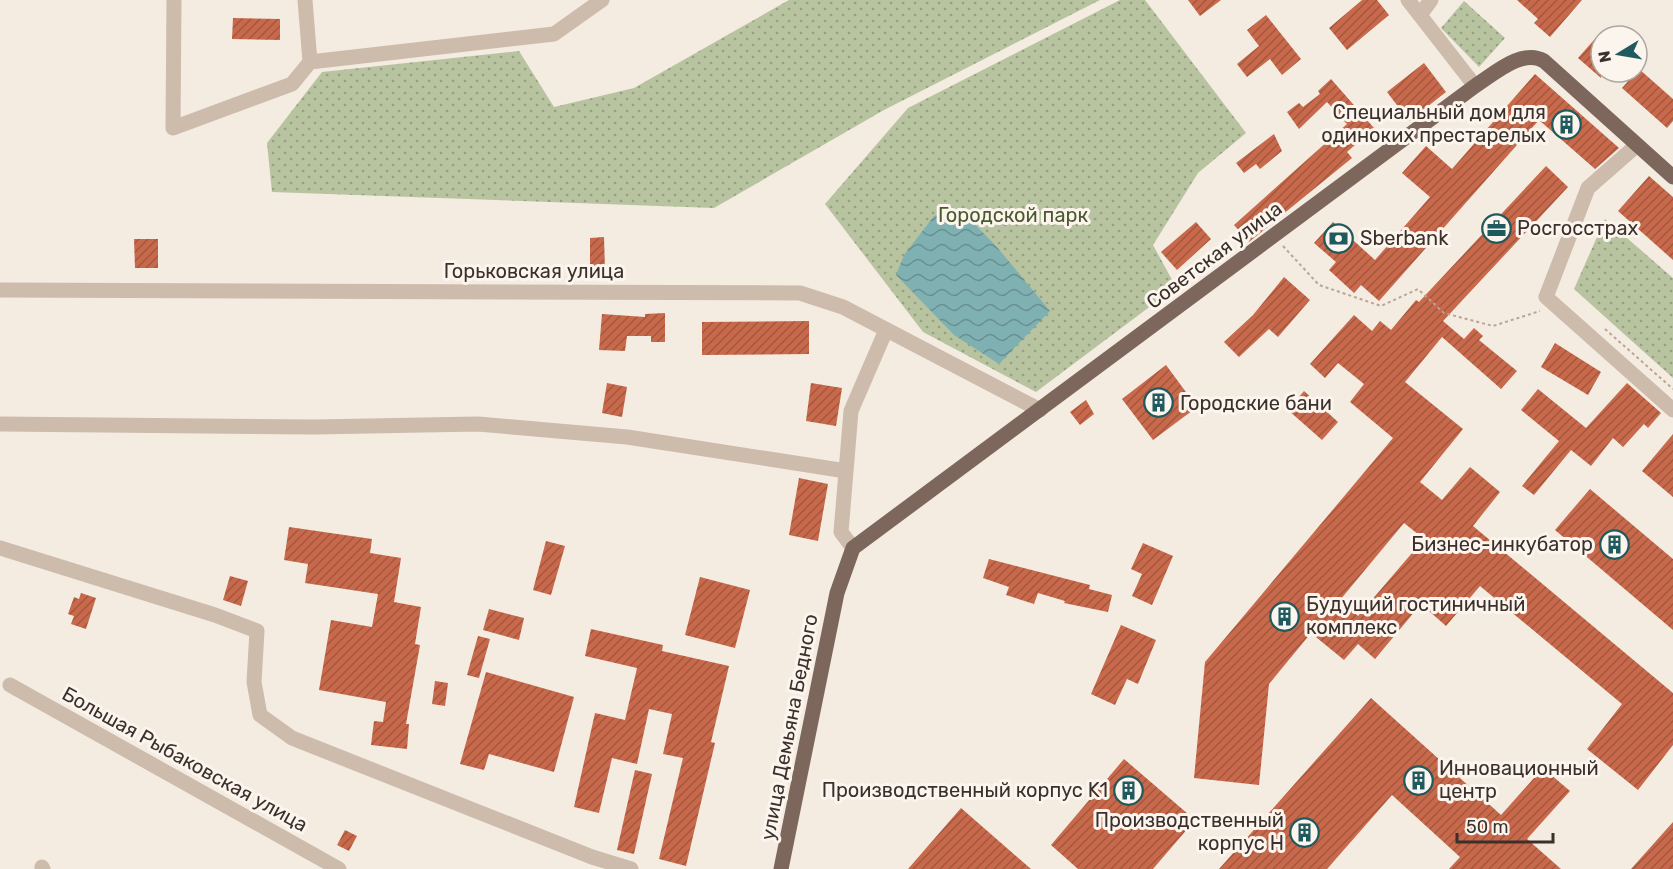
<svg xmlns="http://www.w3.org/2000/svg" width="1673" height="869" viewBox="0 0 1673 869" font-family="Rubik,sans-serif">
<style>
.park{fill:url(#park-dots)}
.water{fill:url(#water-waves)}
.building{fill:url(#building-hatch);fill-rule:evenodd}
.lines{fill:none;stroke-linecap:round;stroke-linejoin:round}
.path{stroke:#b9a596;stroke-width:2;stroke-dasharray:3 3;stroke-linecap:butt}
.minor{stroke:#cdbbac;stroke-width:15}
.major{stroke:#7d675c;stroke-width:15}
.labels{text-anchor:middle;stroke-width:6;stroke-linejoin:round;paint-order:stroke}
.poi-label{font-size:20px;fill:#3b302b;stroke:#fbf5ee;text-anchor:start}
.park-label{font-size:20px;fill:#4a5a2e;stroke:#fbf5ee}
.street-label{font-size:20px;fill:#3b302b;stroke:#fbf5ee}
</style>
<defs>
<pattern id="park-dots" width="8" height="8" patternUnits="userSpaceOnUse" patternTransform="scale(1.5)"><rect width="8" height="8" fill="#b8c4a0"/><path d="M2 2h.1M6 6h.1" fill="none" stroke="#97a083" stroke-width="1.8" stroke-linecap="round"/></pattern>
<pattern id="water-waves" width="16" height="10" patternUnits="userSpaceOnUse" patternTransform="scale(1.5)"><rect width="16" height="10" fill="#7fb0b2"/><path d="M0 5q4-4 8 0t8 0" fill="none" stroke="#699091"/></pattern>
<pattern id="building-hatch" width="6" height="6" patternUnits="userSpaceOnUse" patternTransform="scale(1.5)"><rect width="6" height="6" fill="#c8694b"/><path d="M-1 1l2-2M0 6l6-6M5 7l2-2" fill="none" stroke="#a4573f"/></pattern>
</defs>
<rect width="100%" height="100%" fill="#f4ebe1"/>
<!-- park -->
<path class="park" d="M789,0h311l-216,110 -170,98 -442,-16 -5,-49 55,-71 197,-21 35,56 80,-19z
M1120,0h25l101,133 -48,40 -45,72 23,42 -140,105 -113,-60 -98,-128 83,-96z
M1464,1l41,37 -26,29 -38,-39z
M1605,219l68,59v100l-99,-89z"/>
<!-- water -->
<path class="water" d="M961,210l36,37 53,64 -51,53 -45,-29 -58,-60 8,-20 30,-39z"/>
<!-- building -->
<path class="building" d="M1188,0h33l-21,16z
M1362,0h15l12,15 -42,35 -18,-22z
M1517,0h65l-32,37 -16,-14 4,-4z
M1266,15l35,44 -19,16 -12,-16 -23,18 -10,-13 22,-18 -12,-16z
M233,18l47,1v21l-48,-1z
M1601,32v46l-23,-20z
M1424,63l22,29 -37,29 -22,-29z
M1639,69l34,30v22l-6,7 -45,-40z
M1535,74l84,74 -24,21 -56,-49 -160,181 -18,-16 -7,8 -25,-23 7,-8 -22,-19 19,-21 42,38 55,-63 -28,-24 24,-27 26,23z
M1331,79l43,49 -27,24 5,6 -103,84 -15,-17 113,-101 -20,-22 -28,27 -12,-17 12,-9 4,4 17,-13 -2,-3z
M1274,134l8,17 -22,18 -4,-5 -12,9 -8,-10z
M1546,166l22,21 -125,134 21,18 10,-11 9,8 -4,4 38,31 -16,18 -59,-52 -37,45 58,47 -43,53 22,18 28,-33 30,25 -27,34 200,167v52l-35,45 -51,-41 35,-45 -142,-118 -34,40 -25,-22 -46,55 -17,-15 -14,16 -33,-27 -42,51 -10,101 -65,-7 11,-116 188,-224 -43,-36 14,-18 -26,-21 -13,15 -15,-14 44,-49 18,16 8,-10 11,9 25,-30 3,2zM1404,523l20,16 -66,77 -18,-16z
M1649,176l24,21v63l-55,-49z
M1196,222l15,17 -34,31 -16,-18z
M604,237l1,32 -15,1v-32z
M134,239h24v29h-23z
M1284,277l26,23 -32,37 -9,-8 -30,28 -15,-15 29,-27z
M665,313v29h-14v-6h-24l-2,15 -26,-1 3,-36 43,3v-3z
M809,321v33l-107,1v-33z
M1555,343l46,29 -13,23 -47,-28z
M1166,365l31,42 -44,33 -31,-41z
M607,383l20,4 -5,30 -20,-4z
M811,383l31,5 -6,38 -30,-5z
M1627,383l34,30 -13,15 -4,-4 -21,23 -10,-9 -22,28 -20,-16 -37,45 -12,-9 37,-45 -38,-31 17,-21 48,39z
M1304,391l34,31 -16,18 -34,-30z
M1086,400l8,14 -14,11 -10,-13z
M1673,434v63l-31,-26z
M799,478l29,6 -10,57 -29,-6z
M1590,489l83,70v71l-118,-100z
M289,527l83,12 -2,14 31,5 -7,44 27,5 -6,37 5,1 -14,79h3l-2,25 -36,-4 3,-24 9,1 3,-20 -67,-12 12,-70 41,7 6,-33 -73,-11 3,-19 -24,-4z
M546,541l19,5 -14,49 -18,-5z
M1143,543l30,13 -21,49 -20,-9 10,-22 -11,-5z
M989,559l101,26 -1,4 23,6 -4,17 -44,-9 1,-2 -27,-8 -4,11 -28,-9 3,-8 -26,-9z
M230,576l18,5 -7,25 -18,-6z
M700,577l50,13 -15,58 -50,-13z
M81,593l15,5 -10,31 -15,-5 3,-8 -6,-2 6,-17 5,2z
M489,609l35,9 -5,22 -36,-10z
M1121,625l35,15 -18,44 -11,-5 -12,26 -24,-11z
M591,629l72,16 -1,6 67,15 -18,76 4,1 -29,123 -27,-7 24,-101 -20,-4 9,-40 -23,-5 -12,55 -25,-6 -13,55 -25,-6 21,-94 30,7 12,-52 -52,-12z
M478,636l12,3 -11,39 -12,-3z
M486,672l88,25 -20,75 -65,-18 -5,16 -24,-6z
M435,681l13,2 -3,23 -13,-2z
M1371,698l130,117 42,-47 27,23 -43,48 34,30h-112l11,-12 -68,-62 -65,74h-108z
M1124,759l71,61 -42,49h-75l-27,-24z
M635,770l17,4 -18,80 -17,-4z
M961,808l70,61h-123z
M1673,822v47h-42z
M345,830l12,6 -8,15 -12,-6z"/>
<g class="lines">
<!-- path -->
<path class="path" d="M1283,246l36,39 62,21 37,-17 26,24 49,13 47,-15
M1605,329l68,60"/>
<!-- minor -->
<path class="minor" d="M174,0l-1,128 119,-44 18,-22 244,-28 48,-34
M305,0l5,62
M1408,0l67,86
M1420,15l11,-15
M1637,145l-49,43 -42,109 127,113
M0,290l800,3 43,14 197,103
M0,424l314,3 164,-3 149,13 219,34
M0,548l215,67 42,16 -3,51 6,33 32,23 300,119 39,12
M853,548l-12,-16 10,-121 35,-81
M10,685l329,184
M42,867l1,2"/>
<!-- major -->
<path class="major" d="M781,869l56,-276 16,-45 622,-462c19,-12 47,-38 69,-25l129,116"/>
</g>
<!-- icons -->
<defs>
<symbol id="building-ring" viewBox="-11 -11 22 22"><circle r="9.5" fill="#fbf5ee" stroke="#1f5a5e" stroke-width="1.5"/><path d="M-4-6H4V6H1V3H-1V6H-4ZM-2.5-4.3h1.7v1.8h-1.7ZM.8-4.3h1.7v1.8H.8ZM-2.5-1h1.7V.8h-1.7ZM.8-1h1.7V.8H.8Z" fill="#1f5a5e"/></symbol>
<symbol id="office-ring" viewBox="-11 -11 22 22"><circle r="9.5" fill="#fbf5ee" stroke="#1f5a5e" stroke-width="1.5"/><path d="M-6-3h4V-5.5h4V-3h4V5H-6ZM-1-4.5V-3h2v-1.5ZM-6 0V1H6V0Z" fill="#1f5a5e"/></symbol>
<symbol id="bank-ring" viewBox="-11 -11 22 22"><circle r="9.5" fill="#fbf5ee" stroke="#1f5a5e" stroke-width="1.5"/><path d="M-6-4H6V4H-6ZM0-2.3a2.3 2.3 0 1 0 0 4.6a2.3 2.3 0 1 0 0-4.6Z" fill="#1f5a5e"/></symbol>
</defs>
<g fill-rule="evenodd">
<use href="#building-ring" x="1550" y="108" width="33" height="33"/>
<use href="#office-ring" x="1480" y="212" width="33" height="33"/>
<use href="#bank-ring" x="1322" y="222" width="33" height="33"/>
<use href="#building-ring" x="1142" y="386" width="33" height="33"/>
<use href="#building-ring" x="1598" y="528" width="33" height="33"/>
<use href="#building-ring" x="1268" y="600" width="33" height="33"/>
<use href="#building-ring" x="1402" y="764" width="33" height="33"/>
<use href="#building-ring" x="1112" y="774" width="33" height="33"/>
<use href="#building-ring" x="1288" y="816" width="33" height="33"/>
</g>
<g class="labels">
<!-- poi labels -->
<g class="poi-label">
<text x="1546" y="119" text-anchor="end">Специальный дом для<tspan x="1546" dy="23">одиноких престарелых</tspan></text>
<text x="1517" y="235">Росгосстрах</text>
<text x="1360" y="245">Sberbank</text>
<text x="1180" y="410">Городские бани</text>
<text x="1593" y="551" text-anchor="end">Бизнес-инкубатор</text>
<text x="1306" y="611">Будущий гостиничный<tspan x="1306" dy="23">комплекс</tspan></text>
<text x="1439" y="775">Инновационный<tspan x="1439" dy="23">центр</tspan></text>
<text x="1108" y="797" text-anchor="end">Производственный корпус K1</text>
<text x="1284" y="827" text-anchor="end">Производственный<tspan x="1284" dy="23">корпус H</tspan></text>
</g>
<!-- park labels -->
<g class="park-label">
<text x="1013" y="222">Городской парк</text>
</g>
<!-- street labels -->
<g class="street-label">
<text transform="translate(1214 255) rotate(-37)" y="7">Советская улица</text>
<text x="534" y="278">Горьковская улица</text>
<text transform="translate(789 727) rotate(-79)" y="7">улица Демьяна Бедного</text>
<text transform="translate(185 759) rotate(29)" y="7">Большая Рыбаковская улица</text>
</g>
</g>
<!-- north arrow -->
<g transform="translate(1619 54) rotate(259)"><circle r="28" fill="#fbf5ee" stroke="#aea6a0" stroke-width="1.5"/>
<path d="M0-4.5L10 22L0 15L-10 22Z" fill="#1f5a5e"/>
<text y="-9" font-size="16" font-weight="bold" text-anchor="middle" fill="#3b302b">N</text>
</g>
<!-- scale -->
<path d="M1457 833v9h96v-9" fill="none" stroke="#3b302b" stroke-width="3"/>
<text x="1466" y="833" font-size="18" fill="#3b302b" stroke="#fbf5ee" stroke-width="4.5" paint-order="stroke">50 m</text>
</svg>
